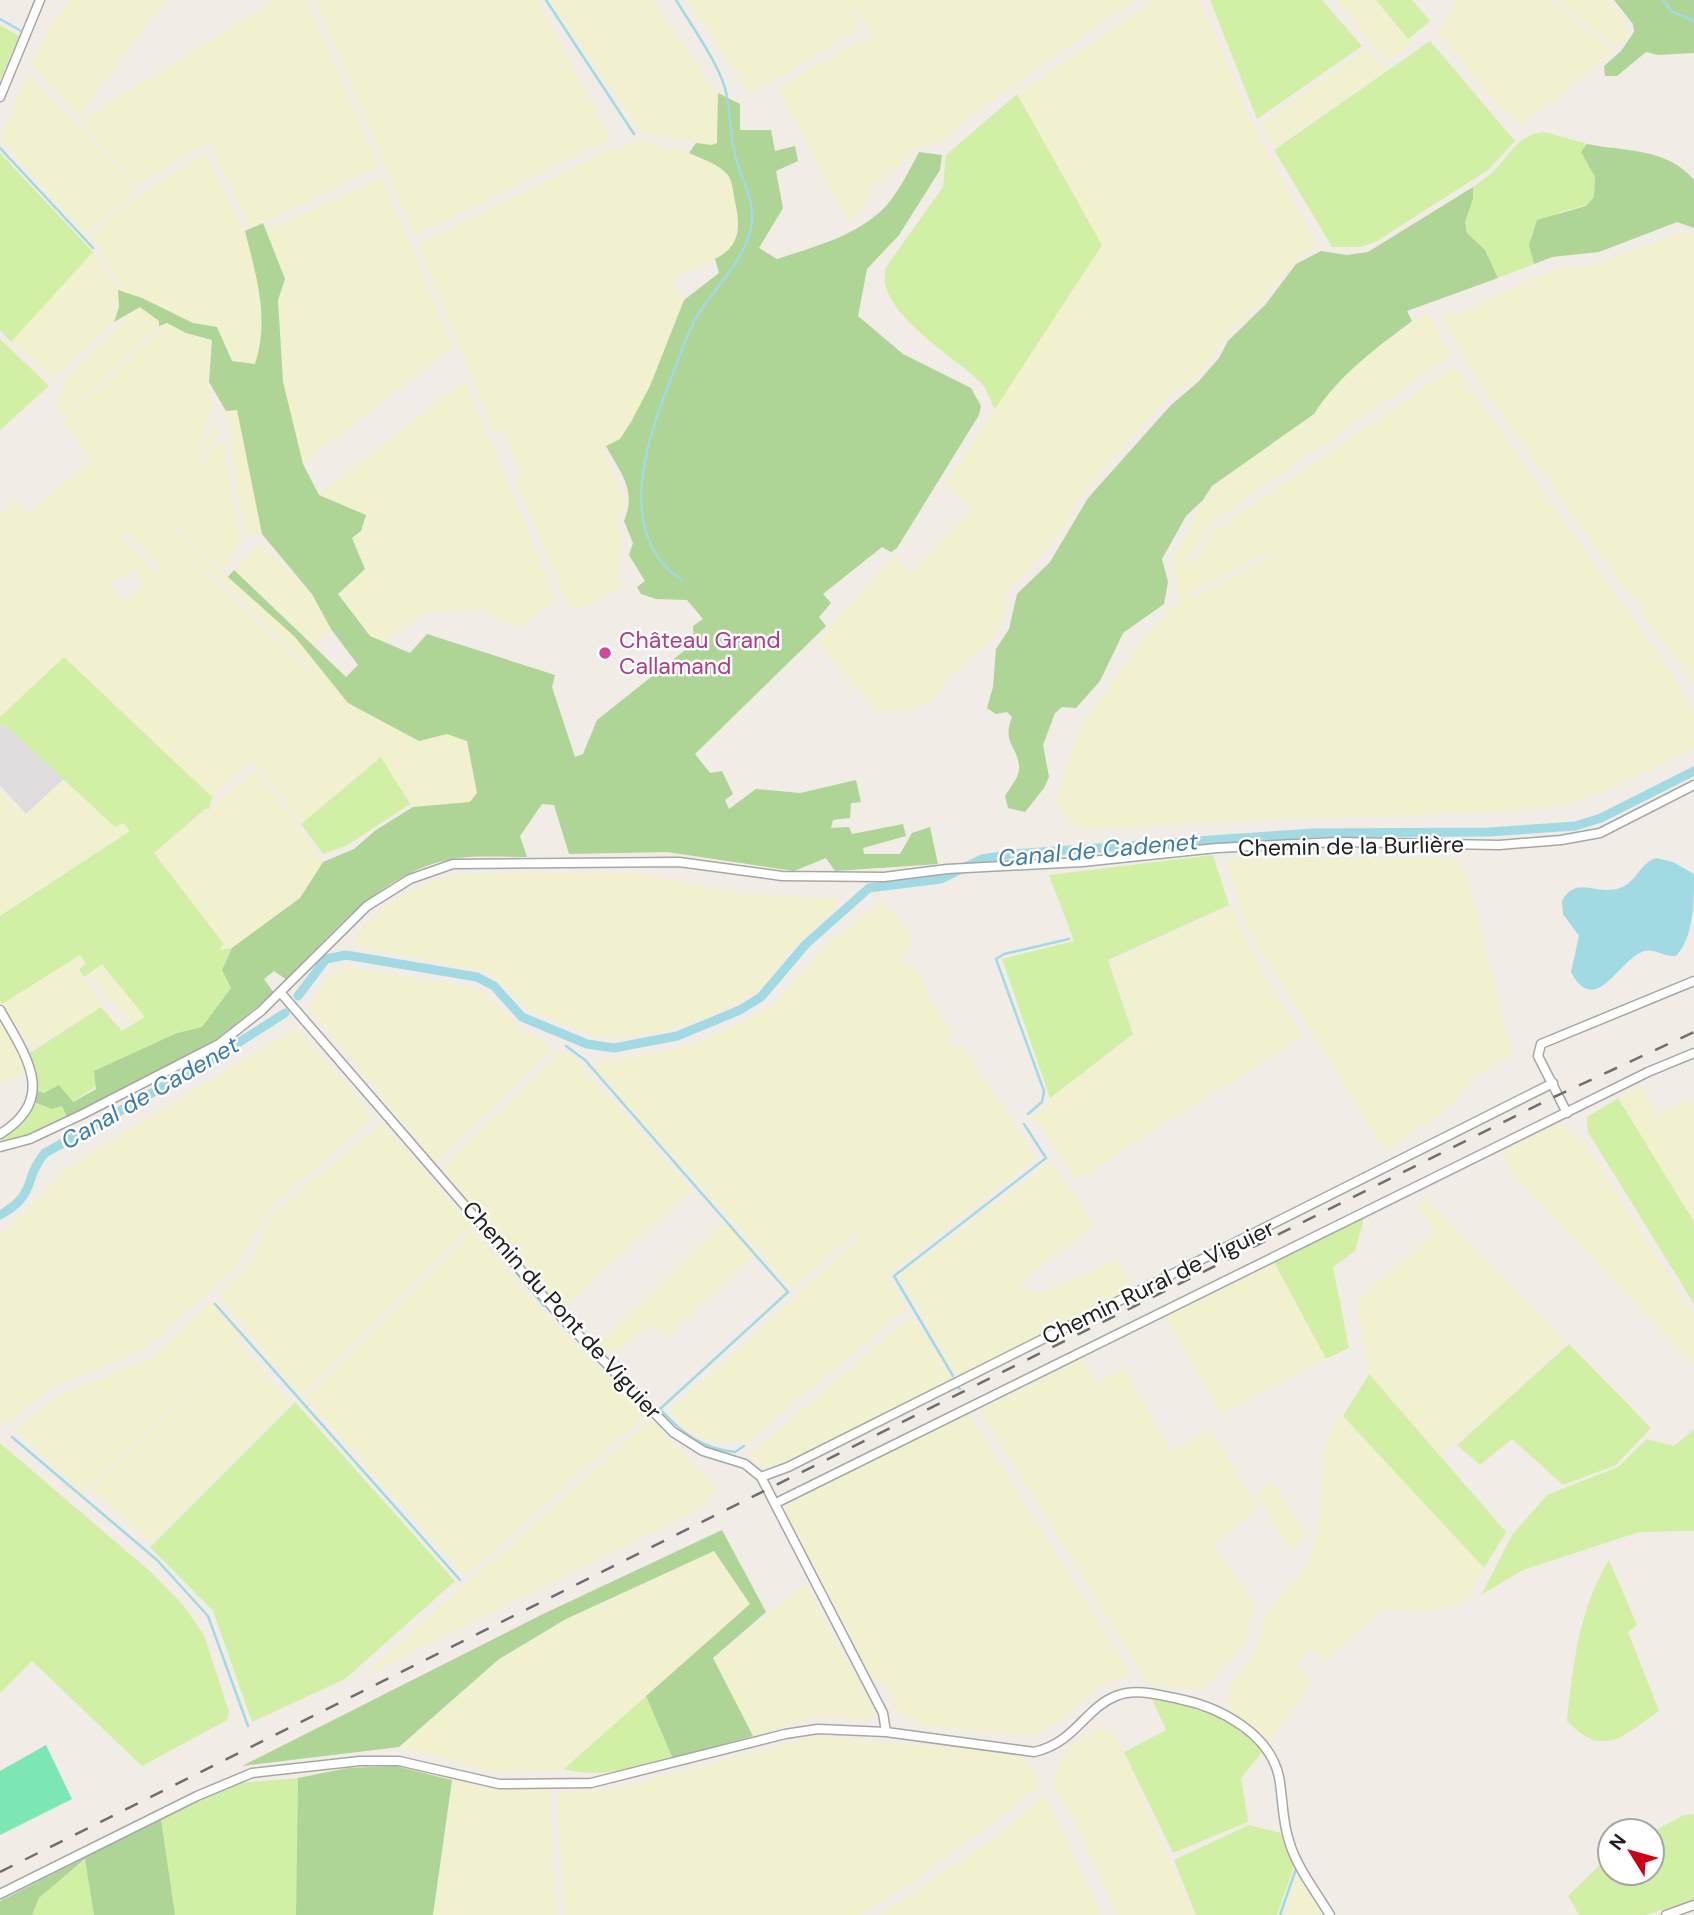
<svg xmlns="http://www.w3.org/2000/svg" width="1694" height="1915" viewBox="0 0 1694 1915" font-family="'DM Sans',sans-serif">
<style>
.residential{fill:#dedcdd}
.farmland{fill:#f1f1cf;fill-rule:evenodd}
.grass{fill:#d1f0a6}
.forest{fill:#aed496}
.pitch{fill:#7ce7b4}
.water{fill:#a1dae3}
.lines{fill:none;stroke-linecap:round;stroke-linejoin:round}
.stream{stroke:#a1dae3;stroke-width:2.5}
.canal{stroke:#a1dae3;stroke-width:9}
.minor-casing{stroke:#a7a7a7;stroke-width:11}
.minor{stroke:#fff;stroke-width:8}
.rail{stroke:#6e6e6e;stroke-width:2.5;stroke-dasharray:14 14;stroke-linecap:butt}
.hotel-dot{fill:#d1479c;stroke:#fff;stroke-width:2.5}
.labels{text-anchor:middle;stroke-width:5;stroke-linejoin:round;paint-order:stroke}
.hotel-label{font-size:23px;fill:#b23c85;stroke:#fff;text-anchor:start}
.street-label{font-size:23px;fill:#202020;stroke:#fff}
.water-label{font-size:24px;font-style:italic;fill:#3d7ca8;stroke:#fff}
</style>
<rect width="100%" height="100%" fill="#f1ece5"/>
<!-- residential -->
<path class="residential" d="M5,725l60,53 -39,36 -26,-29v-56z"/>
<!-- farmland -->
<path class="farmland" d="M70,0h96l-88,117 -48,-53 19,-37z
M276,0h31l72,167 -128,62 -42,-87 -71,43 -59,-64z
M315,0h222l74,139 -197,97z
M549,0h103l66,93 -1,50 -13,1 -62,-11z
M687,0h449l-168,117 -26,25 -26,7 -44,40 -11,23 -13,11 -71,-135 83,-48 16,1 -23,-35 5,16 -1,9 -107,63z
M1154,0h43l17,30 35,87 66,123 -1,8 -21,16 -33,39 -26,24 -29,40 -16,16 -7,5 -3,-3 -91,103 -13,16 -8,21 -41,47 -18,16 -5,31 -8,17 -48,44 -12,19 -12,7 -45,6 -62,-69 79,-88 15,18 63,-65 -28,-24 157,-238 -85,-152z
M1336,0h40l36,44 -26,19z
M1458,0h92l63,51 -91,75 -34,-32 -50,-61z
M1555,0h52l16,16 5,19 -12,13z
M1367,48l19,23 -113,76 -12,-23z
M29,73l109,117 -53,45 -85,-96z
M641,140l48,13 31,15 10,9 10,47 -3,15 -9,13 -56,28 12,20 -34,86 -30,53 -17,9 24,56 -10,20 7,19 -8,28 8,16 -43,22 -7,1 -6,-6 -48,-112 -5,-13 5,-5 -18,-45 -8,4 -76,-189 193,-96 6,1z
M206,153l39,78 13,52 5,57 -8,24 -23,-3 -15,-34 -24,-4 -51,-25 -18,-4 -33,-59 53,-44z
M382,177l71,170 -150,117 -20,-82 -5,-82 7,-21 -19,-49z
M1679,233l15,1v451l-54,-75 3,-4 -7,-9 -5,2 -81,-115 3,-4 -2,-6 -8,1 -79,-115 -23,-45 7,-3 6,4 100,-47 37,-3z
M93,252l25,38 1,17 -5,15 -61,58 -42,-38z
M139,306l20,15v5l-96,91 -7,-12 12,-30z
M1427,312l24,44 -239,167 -24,37 5,3 24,-34 7,-5 231,-158 213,302 26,42v38l-79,38 -52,19 -66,7 -271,9 -135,9 -16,-4 -17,-18 -2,-10 23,-69 67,-94 33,-34 -8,-39 41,-76 102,-72 10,-15 36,-39zM1268,553l2,4 -74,39 -10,-1z
M167,323l19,10 26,7 -3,42 3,28 -16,44 2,1 18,-35 3,11 -19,34 2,2 15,-25h6l17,96 -14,33 -39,-33 -6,-12 -8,2 122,109 53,66 71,38 28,-7 21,7 9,52 -7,9 -57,5 -33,-50 -79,67 -47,-64 -42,37 -148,-139 -64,59v-201l15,-15 13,13 63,-54 -29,-39zM126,533l36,36 -5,4 -36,-35zM192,560l28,21 93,89 2,6zM136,569l7,19 -22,11 -10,-16z
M465,380l91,219 -36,28 -37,-16 -57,1 -42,31 -14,-7 -32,-43 17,-42 -3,-13 -33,-43z
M237,410l25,124 -17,2 -17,-97 3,-2 -5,-26z
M259,543l53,51 19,35 -19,17 -78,-76z
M257,769l66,93 -23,36 -68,50 -15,2 7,-6 -70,-91z
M65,778l50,49 8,-4 7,8 -130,85v-126l24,26z
M1430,858l28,2 10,20 44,175 -41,24 -14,22 -68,50 -9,-8 -132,-213 -23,-71z
M637,873l100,20 79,5 14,-2 9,5 -10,14 -34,29 -33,43 -13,9 -45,22 -47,15 -47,6 -15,-2 -63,-25 -46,-40 -131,-27 4,-15 31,-29 44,-21 34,-6z
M884,901l29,38v8l-13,11v5l14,1 19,39 20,28 -6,8 8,9 6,-4 76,113 -148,116 17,36 -160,135 -5,-4 -9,4 -28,-5 -15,-6 -12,-12 -7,-9 3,-4 185,-170 -4,-3 -61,54 -196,-218v-9l69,-10 35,-11 69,-33 59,-67z
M1231,907l37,73 35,57 -227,143 -35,-54 -10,-8 27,-26 77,-57 -24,-73z
M80,955l6,10 -7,5 25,36 -72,43 -30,-45z
M102,964l43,54 -12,8 -45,-52z
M345,967l122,19 18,7 41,39 17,8 9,10 -116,113 -127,-155 19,-33z
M0,1017l30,54 -27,12 -3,-6z
M297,1028l51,57 24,35 -100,86 -37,62 -72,65 -22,18 -90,37 -48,38 -3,-2v-188l72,-72z
M560,1052l11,2 121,136 -131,121 -119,-141 12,-15z
M1640,1083l18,32 29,-15 7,3v119l-76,-124z
M382,1122l89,104 -170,170 -79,-96 -3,-7 34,-35 16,-40 8,-8z
M1562,1123l25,23 107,170v50l-181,-191 -11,-24z
M1051,1161l44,64 -75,58 16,10 6,-1 76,-32 15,28 -5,7 -172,81 -56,-100z
M1427,1198l139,143 -74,72 -53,41 -70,-80 -12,-73 77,-69 -17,-27z
M724,1222l30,33 -86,82 -17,-12 -33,27 -13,-1 -8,-6z
M473,1229l57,68 115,119 -177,158 -6,-2 -158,-174z
M1274,1262l52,97 -105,55 -57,-98z
M211,1301l30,37 -157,156 -70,-65 43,-33 94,-38z
M912,1315l40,63 -181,90 -8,-1 -16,-11z
M238,1343l53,60 -141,140 -59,-53z
M1080,1359l17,24 27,-15 47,82 41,-19 46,77 -45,37 42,59 -8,37 -44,49 -56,-6 -167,-274z
M969,1414l162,259 -36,17 -33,29 -29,17 -108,-10 -26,-14 -15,-27 -13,-9 -87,-167 5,-7z
M1343,1416l141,152 -17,34 -42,9 -41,-2 -60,52 -15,-13 -13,17 17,17 -44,60 -42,-35 3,-21 24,-32 14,-42 42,-51 9,-45 4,-62 7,-26z
M650,1420l65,67 3,5 -9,8 1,4 -343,171 -1,-3z
M1272,1482l31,45 1,9 -10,18 -40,-60z
M714,1551l36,53 -186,165 -67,3 -98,-25 100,-88 67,-40z
M805,1584l71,130 -8,7 -41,-7 -74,22 -40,-78z
M1097,1728l17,5 80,182h-77l-36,-82 -28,-48 3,-17 16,-24z
M816,1736l190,17 18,5 10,12 5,17 -36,29 -98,71 -45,28h-296l-7,-123 58,-3z
M452,1780l43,10 54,-2 7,127h-123z
M1045,1793l56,122h-223l125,-83z
M1298,1872l25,43h-39z"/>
<!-- grass -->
<path class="grass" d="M1210,0h112l40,46 -105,73z
M1376,0h36l18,21 -22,18z
M0,25l19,11 -19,44z
M1430,41l85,100 -27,29 -111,71 -16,6h-29l-58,-97z
M1017,94l85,151 -107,164c-5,-7 -7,-18 -13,-25 -24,-26 -110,-73 -96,-117l57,-80 3,-32z
M1545,132l42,12 -5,8 13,25 -1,20 -7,8 -26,7 -30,22 3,30 -36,14 -13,-28 -18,-17 -2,-11 8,-23v-12c7,-5 16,-11 23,-18 15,-16 24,-36 49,-37z
M0,153l93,99 -82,90 -11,-12z
M0,339l49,47 -49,44z
M64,657l148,140 -3,12h-4l-51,44 70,91 -6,6 14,-2 -10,22 10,18 -30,39 -25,6 -105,69 -34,-11 -2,-21 -9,-15 74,-48 21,24 23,-14 -43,-53 -18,13 -5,-8 7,-5 -6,-9 -78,49 -2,-4v-84l130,-85 -7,-8 -8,4 -110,-102 -5,3v-11z
M381,757l29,47 -64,42 -23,8 -22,-30z
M1213,855l16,50 -121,55 25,74 -83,64 -48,-139 72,-18 -25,-66z
M1618,1098l76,124v82l-106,-172 -1,-15z
M34,1102l18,7 10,-3 5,11 -37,17 -30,9v-5z
M1364,1218l-9,33 -22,16 16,81 -23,11 -52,-97z
M1569,1344l82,84 -35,37 -53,20 -51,-46 -32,26 -23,-20z
M1369,1374l137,158 -22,36 -141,-152z
M295,1402l160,179 -110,98 -93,43 -39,-111 -63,-64z
M1694,1429v102l-55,1 -116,38 -42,25 31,-60 35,-40 71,-28 29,-28 27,7z
M0,1443l152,130 31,32 21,30 25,77 -2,8 -85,46 -110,-105 -32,32z
M1609,1560l28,65 -9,7 31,79c-35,24 -56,49 -92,10 6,-57 12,-112 42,-161z
M646,1696l27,63c-35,8 -73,20 -109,10z
M1152,1699c53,9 71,14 111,52l-22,27 7,44 -75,31 -49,-101 42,-22z
M298,1778l-2,137h-121l-14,-96 77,-36z
M1694,1814v86l-49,15h-66l-11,-19 41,-40 1,17h42v-41l32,-17z
M1249,1825l32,8 4,15 9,18 -17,49h-81l-22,-55z
M86,1859l8,56h-62l7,-17z"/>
<!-- forest -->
<path class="forest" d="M1614,0h80v53l-36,2 -12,-3 -29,24h-12l-1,-10 17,-15 13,-19 -1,-8z
M718,93l22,11v26h31l4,21 20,-5 3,15 -22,10 7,37 -24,40 18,11c36,-12 76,-22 104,-48 17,-16 27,-39 38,-59l23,3 -2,15 -41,65 -32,34 -9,47 45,38 68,34 10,18 -2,9 -82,133 -6,4 -9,-5 -59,47 8,9 -12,14 7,9 -131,128 15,19 12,-2 11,23 -8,6 4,9 27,-20 44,4 56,-13 5,22 -10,1 -1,15 -17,2 -2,8 18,-1 3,7 51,-10 3,12 -43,12 1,6h36l12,-21 18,-6 8,37 -103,7 -9,-13 -32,13 -127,-19 -98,2 -15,-49 -12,-1 -22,32 7,21c-19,0 -39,-1 -59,0 -78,6 -131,70 -181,123l-13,-9 -10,8 10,14 -57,46 -150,78 -5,-11 -10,3 -18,-7 4,-11 6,2 15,-8 14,17 23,-13 -2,-18 83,-38 25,-6 29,-39 -9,-18 10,-22 68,-50 23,-36 31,-13 22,-19 37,-23 57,-5 7,-9 -10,-52 -20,-7 -28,7 -71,-38 -53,-66 -67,-60 6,-7 112,107 12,-12 -27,-36 -19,-35 -50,-60 -25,-124 -11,1 -17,-29 3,-42 -26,-7 -19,-10 -8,3v-5l-19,-14 -26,15 5,-15 -1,-17 24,8 51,25 24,4 15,34 23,3c15,-44 1,-89 -10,-133l18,-8 22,56 -7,21 5,82 20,82 16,31 47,20 -5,16 -9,7 13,31 -27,25 32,42 40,17 17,-19 128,41 -3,12 23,70 8,-3 14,-34 97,-77 -1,-17 10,-7 -16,-19 -31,-1 -15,-5 -4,-7 8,-6 -16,-26 4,-12 -9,-22c13,-31 -3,-47 -18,-75l14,-7 11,-17 19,-36 34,-86 35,-27 -4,-14c28,-14 25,-36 19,-62 -1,-7 -2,-16 -6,-22 -9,-11 -26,-16 -39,-22l7,-10 16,2 5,-2z
M1587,144c38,8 79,3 107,36v48l-17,-6 -78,30 -47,5 -18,7 -5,-19 8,-25 49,-14 8,-9 1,-20 -14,-25z
M1473,187v12l-8,23 2,11 18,17 13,28 -91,33 5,10c-37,28 -73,54 -98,93l-102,72 -9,14 -17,16 -24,43 6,23 -4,22 -41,29 -23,48 -24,27 -14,-1 -7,6 -12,32 6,32 -5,11 -19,24 -17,-4 -3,-12c5,-9 16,-20 14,-31 -3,-21 -17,-22 -7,-48l-5,-5 -11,2 -9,-6 6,-21 3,-38 13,-20 8,-35 33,-32 38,-64 83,-93 27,-23 21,-24 9,-17 37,-36 31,-41 25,-13 26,4 21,-3z
M722,1530l44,82 -53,46 40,78 -80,23 -27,-63 104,-92 -36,-53 -148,68 -67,40 -100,88 -157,19 301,-152z
M396,1766l56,14 -19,135h-137l2,-137 50,-10z
M161,1819l14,96h-81l-9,-56 -46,39 -7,17h-32v-14z"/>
<!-- pitch -->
<path class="pitch" d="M46,1745l26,54 -72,36v-64z"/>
<!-- water -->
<path class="water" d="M1656,858l17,4 21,12c0,28 0,63 -18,82 -11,1 -22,-8 -32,-5 -25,8 -49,68 -73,21l8,-36 -16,-22 -1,-13c15,-28 37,-3 60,-14 15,-6 19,-25 34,-29z"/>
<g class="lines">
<!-- stream -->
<path class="stream" d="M546,0l88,134
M676,0c14,23 42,63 49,88 5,18 5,39 8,58 4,29 26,55 17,86 -9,32 -34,54 -51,81 -12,19 -18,41 -27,63 -25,61 -59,159 10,204
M1663,0l8,11 23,10
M0,19l23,13
M0,148l93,100
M566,1046l19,14 203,232 -128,117c22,24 42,40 75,43l9,-6
M1028,1114l14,-12 2,-11 -48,-132 8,-5 65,-15
M475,1223l69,83
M215,1304l245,276
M953,1376l-59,-100 152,-118 -22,-34
M959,1388l1,1
M12,1437l145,123 51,56 40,110
M1280,1915l16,-46"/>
<!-- canal -->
<path class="canal" d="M298,996l28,-37 20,-4 131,22 17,9 28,31 65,27 27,4 63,-12 63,-26 21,-13 45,-53 63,-56 72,-9 41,-20 31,-5 300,-21 176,-1 86,-6 26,-8 93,-47
M0,1215c38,-21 23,-37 45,-62l171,-96 69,-44"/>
<defs>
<path id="minor" d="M0,97l40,-97
M280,992l283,327 110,113 30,19 42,13 16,13 122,236 3,19
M0,1010c25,45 59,88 0,124
M1567,1113l-29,-57 3,-12 153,-63
M0,1147l30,-8 53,-25 136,-70 42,-33 106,-105 43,-27 43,-15 226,-2 103,14 102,1 63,-8 135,-7 135,-14 120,-6 162,3 62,-5 39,-7 94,-48
M761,1477l27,-10 765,-384
M776,1503l872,-431 46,-19
M0,1894l197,-98 55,-23 108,-12h39l100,23 92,-1 194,-49 33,-5 68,3 148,20c41,-9 51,-44 82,-56 20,-8 43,-1 63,3 41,8 91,35 100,78 4,21 3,43 10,64 7,25 27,51 41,74
M1666,1915l28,-10"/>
</defs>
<!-- minor casing -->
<use href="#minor" class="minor-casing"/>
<!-- minor -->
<use href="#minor" class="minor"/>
<!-- rail -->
<path class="rail" d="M0,1872l1554,-775 140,-65"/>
</g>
<!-- markers -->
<circle class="hotel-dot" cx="605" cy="653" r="7"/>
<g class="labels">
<!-- hotel labels -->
<g class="hotel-label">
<text x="619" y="648">Château Grand<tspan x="619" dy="26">Callamand</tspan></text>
</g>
<!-- street labels -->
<g class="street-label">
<text transform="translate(1351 846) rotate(-1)" y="8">Chemin de la Burlière</text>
<text transform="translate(1158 1282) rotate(-26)" y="8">Chemin Rural de Viguier</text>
<text transform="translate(562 1310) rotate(48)" y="8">Chemin du Pont de Viguier</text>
</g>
<!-- water labels -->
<g class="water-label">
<text transform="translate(1098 850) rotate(-5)" y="8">Canal de Cadenet</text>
<text transform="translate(150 1093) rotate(-30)" y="8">Canal de Cadenet</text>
</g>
</g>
<!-- north arrow -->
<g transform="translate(1631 1852) rotate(307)"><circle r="33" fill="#ffffff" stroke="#a6a6a6" stroke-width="2"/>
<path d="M0-5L12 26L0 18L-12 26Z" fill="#cf0013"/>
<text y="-10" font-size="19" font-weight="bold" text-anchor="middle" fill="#202020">N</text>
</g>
</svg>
